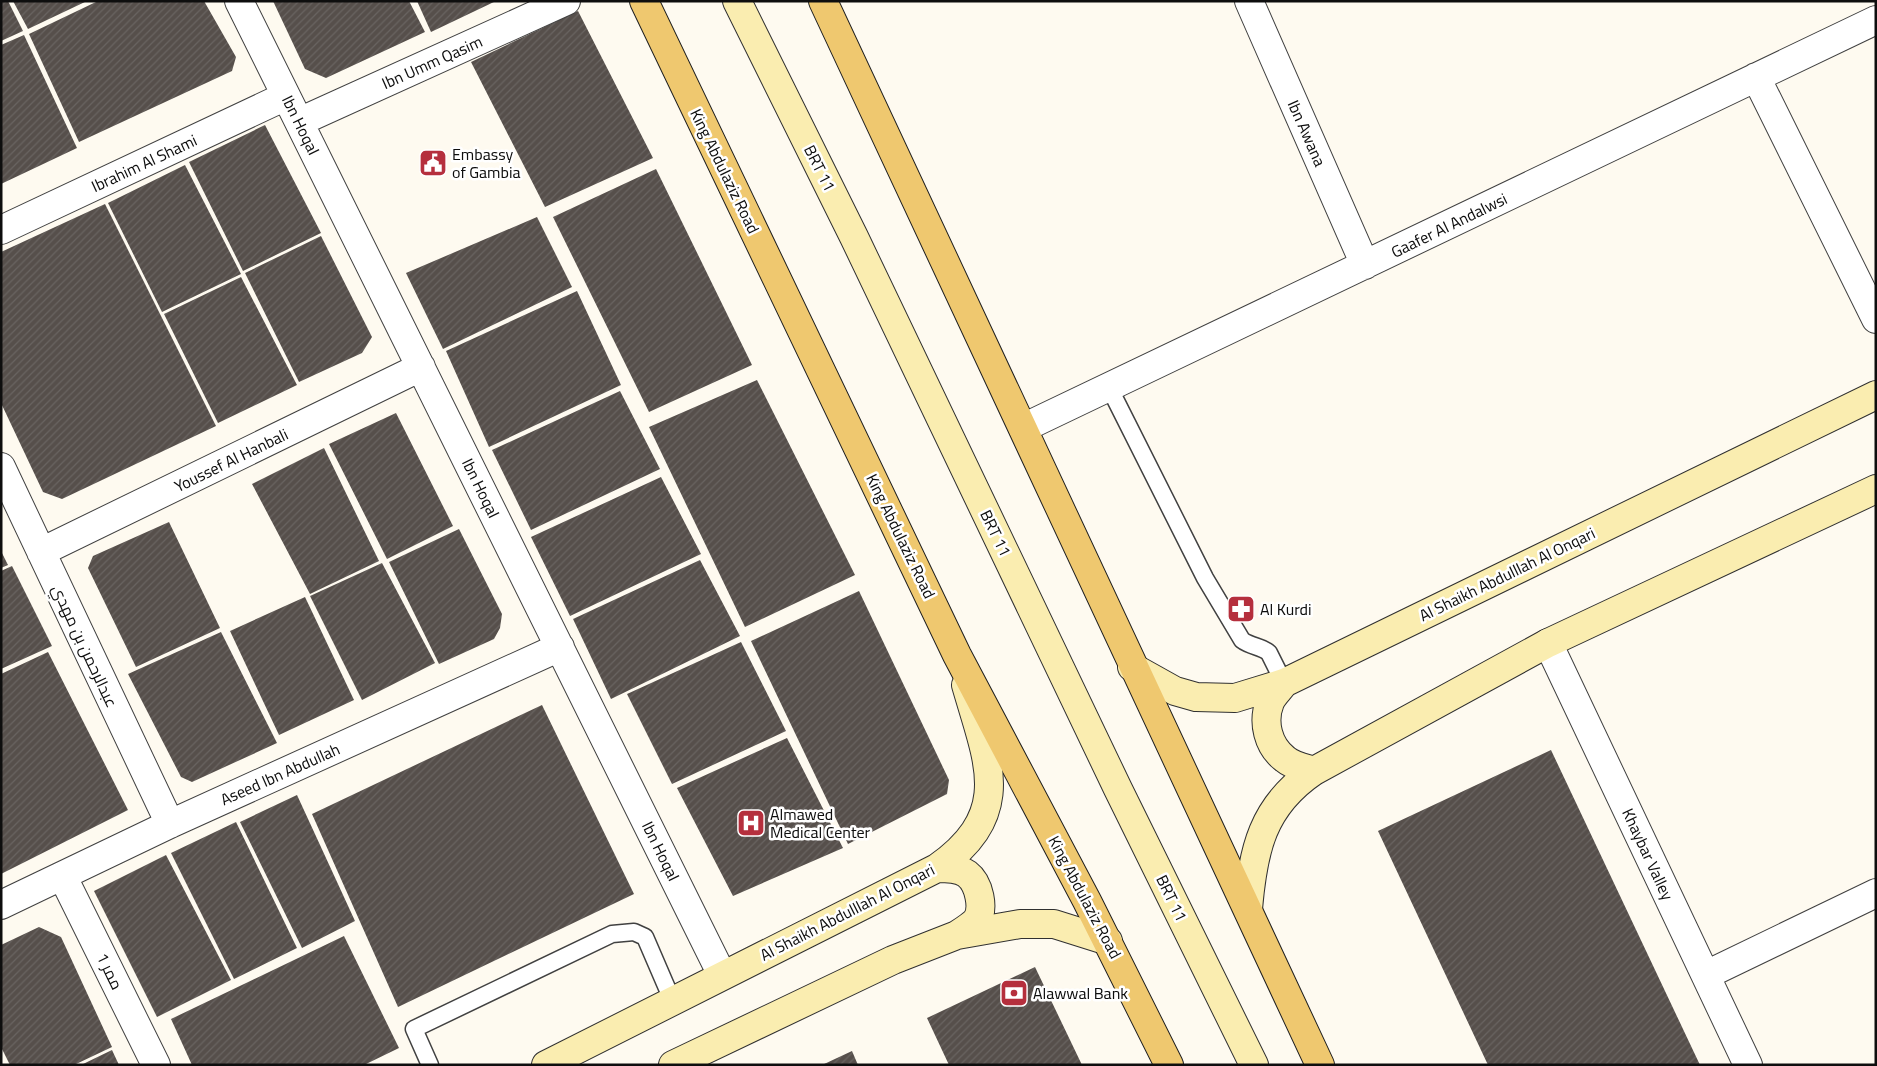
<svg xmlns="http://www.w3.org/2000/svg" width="1877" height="1066" viewBox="0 0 1877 1066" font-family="Georgia,Cairo,serif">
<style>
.building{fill:url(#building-hatch)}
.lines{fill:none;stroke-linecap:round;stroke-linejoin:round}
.lane-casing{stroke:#414141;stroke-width:19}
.street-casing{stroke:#414141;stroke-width:30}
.secondary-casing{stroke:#303030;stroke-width:30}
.primary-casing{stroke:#1f1f1f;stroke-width:30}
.lane{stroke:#fff;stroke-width:16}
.street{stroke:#fff;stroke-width:28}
.secondary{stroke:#faedb0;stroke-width:28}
.primary{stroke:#efc86f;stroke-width:28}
.labels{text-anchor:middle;stroke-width:5;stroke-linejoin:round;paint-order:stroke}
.street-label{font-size:16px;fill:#0e0e0e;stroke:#fff}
.poi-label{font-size:16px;fill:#0e0e0e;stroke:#fff;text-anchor:start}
</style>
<defs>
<pattern id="building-hatch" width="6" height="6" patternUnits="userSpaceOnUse" patternTransform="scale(1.25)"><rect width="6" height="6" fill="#564f4b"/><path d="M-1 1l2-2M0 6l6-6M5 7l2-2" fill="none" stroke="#696461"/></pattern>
</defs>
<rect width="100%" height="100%" fill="#fefaf0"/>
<!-- building -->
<path class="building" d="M1,1h7l15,30 -22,10z
M13,1h74l-59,28z
M98,1h106l32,56 -4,14 -153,71 -50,-108z
M273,1h136l16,31 -99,46 -21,-9z
M417,1h79l-65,31z
M578,11l75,147 -108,49 -74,-145z
M24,35l53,113 -76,36v-139z
M265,125l56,108 -78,38 -54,-109z
M185,165l56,109 -79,38 -54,-109z
M656,169l96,196 -103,47 -96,-195z
M105,204l111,222 -154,73 -19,-7 -42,-89v-151z
M537,217l35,70 -129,62 -37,-76z
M321,236l51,101 -10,16 -63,29 -54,-109z
M241,277l56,108 -79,38 -54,-109z
M577,291l44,94 -132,62 -43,-96z
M757,380l98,195 -110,52 -96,-200z
M620,391l40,78 -129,61 -39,-80z
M396,413l57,113 -66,33 -58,-115z
M324,448l55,113 -69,33 -58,-110z
M661,477l40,77 -131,62 -39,-79z
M169,522l51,106 -84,39 -48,-99 5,-12z
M459,529l43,85 -2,14 -6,11 -55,25 -50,-102z
M1,551l7,14 -7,3z
M700,560l40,76 -129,63 -38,-80z
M382,563l53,100 -73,37 -52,-104z
M12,566l40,80 -51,23v-98z
M859,591l90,189 -2,14 -99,50 -97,-203z
M305,597l49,103 -75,35 -49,-104z
M221,632l56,111 -85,39 -11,-5 -53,-103z
M741,642l45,89 -114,53 -45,-90z
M48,652l80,158 -127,64v-200z
M542,705l92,189 -236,113 -86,-193z
M787,738l56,110 -110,48 -56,-108z
M1551,750l149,315h-212l-110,-234z
M297,795l58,126 -53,27 -62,-126z
M236,822l61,126 -63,31 -63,-126z
M166,855l65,125 -74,37 -63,-126z
M39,927l22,10 51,110 -38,18h-64l-9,-18v-102z
M344,936l55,112 -35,17h-172l-21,-46z
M1035,967l47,98h-133l-22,-47z
M112,1050l7,15h-38z
M852,1051l6,14h-36z"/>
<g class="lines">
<defs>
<path id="lane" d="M1109,387l96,191 37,62c9,7 20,6 27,13l15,30
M430,1065l-16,-36 198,-95 22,-2 11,5 28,65"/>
<path id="street" d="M239,1l483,974
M1249,1l116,264
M1756,77l120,242
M299,122l267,-121
M1,230l285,-134
M1023,428l853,-408
M1,467l169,357
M41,552l380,-185
M1548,643l200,422
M63,877l93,188
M1,905l169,-81 390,-177
M1706,975l170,-82"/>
<path id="secondary" d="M737,1l117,236 264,552 136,276
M1132,667l43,24 21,6 39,1 49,-15 592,-288
M1284,683c-4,6 -11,12 -14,19 -8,20 -2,44 15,57 8,7 20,9 29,12
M937,868c9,0 22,0 30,6 12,9 18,35 9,47 -5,5 -13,10 -19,14
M1248,909c5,-59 14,-103 66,-138l234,-128 328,-154
M546,1065l391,-197c78,-55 51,-106 29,-183
M673,1065l220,-105 64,-25 63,-11h34l54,17"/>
<path id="primary" d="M644,1l313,654 130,246 82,164
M823,1l497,1064"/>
</defs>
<!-- lane casing -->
<use href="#lane" class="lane-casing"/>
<!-- street casing -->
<use href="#street" class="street-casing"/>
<!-- secondary casing -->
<use href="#secondary" class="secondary-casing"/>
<!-- primary casing -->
<use href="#primary" class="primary-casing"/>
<!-- lane -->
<use href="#lane" class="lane"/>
<!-- street -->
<use href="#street" class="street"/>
<!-- secondary -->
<use href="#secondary" class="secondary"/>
<!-- primary -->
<use href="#primary" class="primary"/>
</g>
<!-- icons -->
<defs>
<symbol id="civic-square" viewBox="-11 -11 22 22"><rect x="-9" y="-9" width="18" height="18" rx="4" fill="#b52f3d" stroke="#fff"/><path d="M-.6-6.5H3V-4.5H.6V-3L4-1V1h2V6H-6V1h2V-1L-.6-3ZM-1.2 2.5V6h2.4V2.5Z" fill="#fff"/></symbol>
<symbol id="pharmacy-square" viewBox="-11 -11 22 22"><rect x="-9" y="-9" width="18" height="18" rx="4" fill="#b52f3d" stroke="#fff"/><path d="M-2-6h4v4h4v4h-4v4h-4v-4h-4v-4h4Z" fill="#fff"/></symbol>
<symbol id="hospital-square" viewBox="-11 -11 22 22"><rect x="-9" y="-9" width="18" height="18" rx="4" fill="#b52f3d" stroke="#fff"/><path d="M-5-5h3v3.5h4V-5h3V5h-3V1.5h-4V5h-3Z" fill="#fff"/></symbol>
<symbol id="bank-square" viewBox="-11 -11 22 22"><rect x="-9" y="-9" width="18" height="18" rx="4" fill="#b52f3d" stroke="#fff"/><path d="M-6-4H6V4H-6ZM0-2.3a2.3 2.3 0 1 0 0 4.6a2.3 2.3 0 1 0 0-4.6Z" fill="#fff"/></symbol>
</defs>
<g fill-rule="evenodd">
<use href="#civic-square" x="417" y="147" width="32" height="32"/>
<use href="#pharmacy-square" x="1225" y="593" width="32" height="32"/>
<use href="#hospital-square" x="735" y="807" width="32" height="32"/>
<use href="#bank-square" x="998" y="977" width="32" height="32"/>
</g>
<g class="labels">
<!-- street labels -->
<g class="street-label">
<text transform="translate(432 62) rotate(-24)" y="6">Ibn Umm Qasim</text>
<text transform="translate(301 125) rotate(64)" y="6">Ibn Hoqal</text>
<text transform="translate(1307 133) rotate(66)" y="6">Ibn Awana</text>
<text transform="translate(144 163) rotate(-25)" y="6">Ibrahim Al Shami</text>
<text transform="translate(820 168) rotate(63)" y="6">BRT 11</text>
<text transform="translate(725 171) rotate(64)" y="6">King Abdulaziz Road</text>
<text transform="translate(1449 225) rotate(-26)" y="6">Gaafer Al Andalwsi</text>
<text transform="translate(231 460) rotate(-26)" y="6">Youssef Al Hanbali</text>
<text transform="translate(481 488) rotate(64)" y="6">Ibn Hoqal</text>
<text transform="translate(996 533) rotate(64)" y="6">BRT 11</text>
<text transform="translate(901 536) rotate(64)" y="6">King Abdulaziz Road</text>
<text transform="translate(1507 574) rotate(-26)" y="6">Al Shaikh Abdulllah Al Onqari</text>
<text transform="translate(85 646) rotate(65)" y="6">عبدالرحمن بن مهدي</text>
<text transform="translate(280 774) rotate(-24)" y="6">Aseed Ibn Abdullah</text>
<text transform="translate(661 851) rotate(64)" y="6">Ibn Hoqal</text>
<text transform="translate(1648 854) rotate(65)" y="6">Khaybar Valley</text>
<text transform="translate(1085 897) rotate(62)" y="6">King Abdulaziz Road</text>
<text transform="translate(1172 898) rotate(64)" y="6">BRT 11</text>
<text transform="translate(847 912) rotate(-27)" y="6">Al Shaikh Abdulllah Al Onqari</text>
<text transform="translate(110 971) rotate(64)" y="6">ممر 1</text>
</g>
<!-- poi labels -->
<g class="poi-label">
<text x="452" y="160">Embassy<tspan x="452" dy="18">of Gambia</tspan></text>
<text x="1260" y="615">Al Kurdi</text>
<text x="770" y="820">Almawed<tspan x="770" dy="18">Medical Center</tspan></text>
<text x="1033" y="999">Alawwal Bank</text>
</g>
</g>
<!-- border -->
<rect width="1877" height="1066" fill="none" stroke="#0e0e0e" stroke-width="5"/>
</svg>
